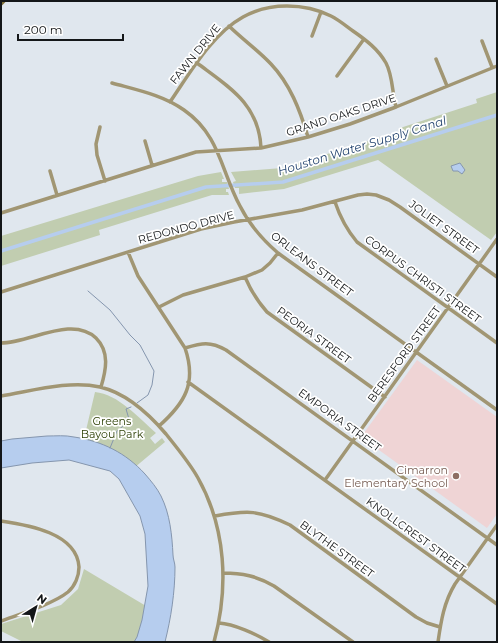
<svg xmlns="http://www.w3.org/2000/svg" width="498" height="643" viewBox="0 0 498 643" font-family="Montserrat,sans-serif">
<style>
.education{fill:#efd4d5}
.green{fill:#c1cdb0}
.water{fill:#b6cdee;stroke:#8596ae}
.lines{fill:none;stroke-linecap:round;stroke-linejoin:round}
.stream{stroke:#8596ae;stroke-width:1}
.canal{stroke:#b6cdee;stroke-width:3.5}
.minor{stroke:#a19673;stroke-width:3.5}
.secondary{stroke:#7f6f38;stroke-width:5}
.education-dot{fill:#8d6e63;stroke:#fff;stroke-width:1.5}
.labels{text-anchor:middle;stroke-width:3.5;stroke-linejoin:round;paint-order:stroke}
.street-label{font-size:11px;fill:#141719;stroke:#fff}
.park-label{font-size:11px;fill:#2f4107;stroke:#fff}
.education-label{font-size:11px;fill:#785e54;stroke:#fff;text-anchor:end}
.water-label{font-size:12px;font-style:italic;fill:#24446f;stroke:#fff}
</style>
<rect width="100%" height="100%" fill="#e0e7ee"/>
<!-- education -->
<path class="education" d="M417,360l80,57v97l-10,14 -126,-91z"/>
<!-- green -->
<path class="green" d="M497,92v140l-6,8 -113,-80 -94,29 -45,5v-6h-4l-2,-6 3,-1 -5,-9 51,-4 119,-37 -1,-3 77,-25 -1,-4z
M221,172l3,7h-2v3h5l2,7h-3v3h2l1,3h-17l-113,35 1,5 -99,31v-30l197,-60z
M95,392c23,2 44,26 61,41l-6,5 5,6 7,-6 3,4 -31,26 -51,-25z
M84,569l62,37 -10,36h-113l-22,-11v-7l60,-19 17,-16z"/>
<!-- water -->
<path class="water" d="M460,163l5,7 -3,4 -4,-3h-5l-2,-5z
M47,436c9,0 18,-1 27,1 28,4 52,16 71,37 6,7 12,14 16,22 9,18 11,39 12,59 0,4 2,8 2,12 0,25 -4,51 -10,75h-31l3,-5 5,-17 6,-34 -3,-52 -5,-18 -21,-37 -9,-8 -41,-11 -37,3 -31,5v-27l11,-2z"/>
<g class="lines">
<!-- stream -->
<path class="stream" d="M88,291l22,19 20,25 10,10 14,26 -2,14 -4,10 -11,8
M110,448l7,-17 10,-8 2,-4 -3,-10 5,-2"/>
<!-- canal -->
<path class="canal" d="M1,251l205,-64 77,-5 214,-67"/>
<!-- minor -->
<path class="minor" d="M229,26c13,13 29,24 42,38 19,20 29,46 37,73
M312,36l9,-24
M482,41l10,26
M436,59l11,27
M197,63c32,24 62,41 64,85
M337,76l27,-37
M112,83c25,7 51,12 72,27 36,25 37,61 56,96 9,18 23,34 38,47l219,157
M170,102c20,-29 42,-68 73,-85 26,-15 62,-14 88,-1 8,4 15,10 22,15 13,9 25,18 33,32 7,13 6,30 10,44
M100,127l-4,17 1,11 8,26
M145,141l7,24
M50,171l7,24
M335,202c5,15 12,28 22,40l140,101
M1,213l195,-61 65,-4 47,-11 42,-13 46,-17 101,-41
M128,252l10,24 47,72c12,35 0,55 -26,78
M245,277c6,14 12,24 22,35l118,85
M1,292l200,-63 33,-7 68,-12 56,-15 9,-1 9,1 13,5 11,7 97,70
M159,307l24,-12 62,-18 17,-7 8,-7 8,-10
M1,343c29,0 71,-28 95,-5 14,14 10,32 5,49
M185,348c17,-5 25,-7 41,2l271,195
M188,382l309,222
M1,396c31,-5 68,-16 99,-9 26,6 49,27 66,47 11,14 23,28 32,44 28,50 31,109 16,164
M325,480l172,-241
M215,516c33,-6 44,-6 75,9l126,92 11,6 13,4
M1,521c27,4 76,12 78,46 0,9 -4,19 -11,25 -15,12 -48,22 -67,29
M223,573c19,0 34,3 51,13l79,56
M219,623c15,1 37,11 50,19
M438,642c3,-21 6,-40 17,-58l42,-59"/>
<!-- secondary -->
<path class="secondary" d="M1,3l2,-2"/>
</g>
<!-- markers -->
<circle class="education-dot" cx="456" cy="476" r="4"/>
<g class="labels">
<!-- street labels -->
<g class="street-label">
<text transform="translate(195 54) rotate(-51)" y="4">FAWN DRIVE</text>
<text transform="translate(341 115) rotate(-18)" y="4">GRAND OAKS DRIVE</text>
<text transform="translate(186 227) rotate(-15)" y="4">REDONDO DRIVE</text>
<text transform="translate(444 227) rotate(36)" y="4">JOLIET STREET</text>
<text transform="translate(312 264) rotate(37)" y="4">ORLEANS STREET</text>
<text transform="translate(423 279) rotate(36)" y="4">CORPUS CHRISTI STREET</text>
<text transform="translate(314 335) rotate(36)" y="4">PEORIA STREET</text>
<text transform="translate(404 354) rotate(-54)" y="4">BERESFORD STREET</text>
<text transform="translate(340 420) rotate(36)" y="4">EMPORIA STREET</text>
<text transform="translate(416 535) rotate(36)" y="4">KNOLLCREST STREET</text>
<text transform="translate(337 549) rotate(36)" y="4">BLYTHE STREET</text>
</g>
<!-- park labels -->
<g class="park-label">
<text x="112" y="425">Greens<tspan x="112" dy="13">Bayou Park</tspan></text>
</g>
<!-- education labels -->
<g class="education-label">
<text x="448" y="474">Cimarron<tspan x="448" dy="13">Elementary School</tspan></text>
</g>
<!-- water labels -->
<g class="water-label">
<text transform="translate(362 146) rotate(-17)" y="4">Houston Water Supply Canal</text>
</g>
</g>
<!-- border -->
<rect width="498" height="643" fill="none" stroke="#141719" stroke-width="4"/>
<!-- north arrow -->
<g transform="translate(36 607) rotate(37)" stroke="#ffffff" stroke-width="3" paint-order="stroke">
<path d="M0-3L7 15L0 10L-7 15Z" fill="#141719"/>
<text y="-6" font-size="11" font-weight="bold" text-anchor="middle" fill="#141719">N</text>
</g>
<!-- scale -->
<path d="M18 34v6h105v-6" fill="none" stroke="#141719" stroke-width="2"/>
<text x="24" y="34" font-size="12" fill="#141719" stroke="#ffffff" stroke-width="3" paint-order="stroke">200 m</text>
</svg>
